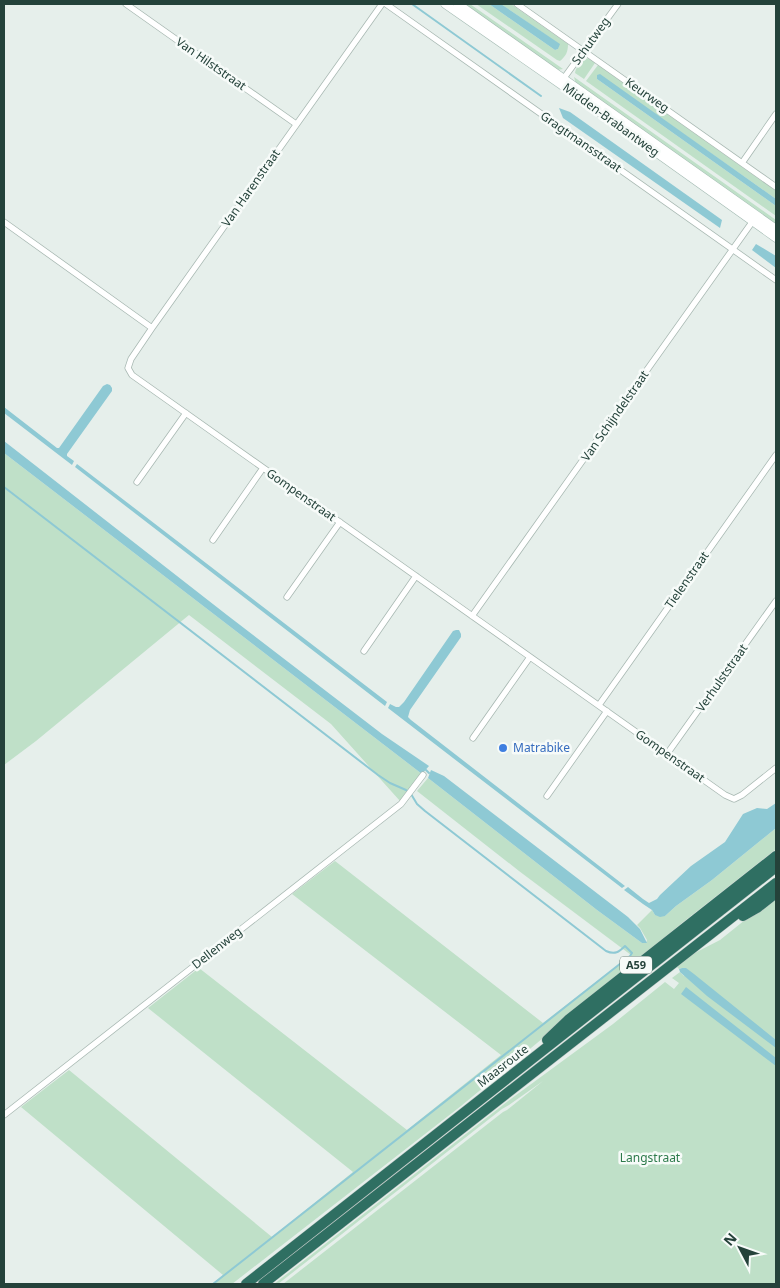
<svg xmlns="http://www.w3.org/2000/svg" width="780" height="1288" viewBox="0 0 780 1288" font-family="'Noto Sans',sans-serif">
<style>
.green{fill:#bfe0c8}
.water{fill:#8ec9d4}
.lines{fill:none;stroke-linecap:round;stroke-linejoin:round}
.stream{stroke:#8ec9d4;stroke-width:2}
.street-casing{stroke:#a8b8b2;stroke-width:7}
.secondary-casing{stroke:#a4bbb3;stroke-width:9}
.highway-casing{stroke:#c2cac8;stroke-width:11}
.street{stroke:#fff;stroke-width:5.5}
.secondary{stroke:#fff;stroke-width:8}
.highway{stroke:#2f6f62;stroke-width:10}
.shop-dot{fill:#3f7fe0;stroke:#f7fbf9;stroke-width:2}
.labels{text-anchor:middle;stroke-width:5;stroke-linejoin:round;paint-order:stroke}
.shield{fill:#f7fbf9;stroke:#637a73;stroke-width:1}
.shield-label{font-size:11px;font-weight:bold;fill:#24423a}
.street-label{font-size:12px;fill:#24423a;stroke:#f7fbf9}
.shop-label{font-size:12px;fill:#366cbe;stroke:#f7fbf9;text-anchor:start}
.park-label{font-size:12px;fill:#2d7a4b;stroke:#f7fbf9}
</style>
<rect width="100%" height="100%" fill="#e6efeb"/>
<!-- green -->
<path class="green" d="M461,4h9l93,65 -6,1z
M476,4h13l66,46 3,-1 1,-5 -58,-40h10l57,40c0,8 -2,12 -8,17l-3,-1z
M586,58l4,1 5,4 -11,16 -9,-6c1,-6 5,-11 11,-15z
M598,65l178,126v8l-176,-124 -3,1v3l179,127v10l-190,-135z
M574,77l202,143v7l-200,-143z
M4,453l418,321 -22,27 -69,-77 -142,-109 -153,126 -32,24z
M428,778l169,132 45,33h4l1,-3 -7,-12 -3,-3 15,-15 3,5 10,1 11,-10 36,-26 64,-52v21l-94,74 -221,183 -229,178h-20l11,-9 -202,-168 48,-37 203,167 81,-65 -205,-164 51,-40 208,162 94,-75 -209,-161 43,-33 208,162 88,-68 -112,-84 -102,-80z
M776,895v389h-493l220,-172 4,-2 36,-29 -34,24 -7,4 -224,175h-4l234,-183 105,-77 52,-42 9,7 5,-6 -7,-5 8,-6 4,4 -2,-8 -3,1 -4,-4 10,-7 35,-18z"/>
<!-- water -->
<path class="water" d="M489,4h12l59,40 -2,5 -3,1z
M600,74l176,125v7l-179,-127v-4z
M559,108l11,4 152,108 -2,8 -157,-110z
M756,244l20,12v12l-24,-18z
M107,384l3,1 2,3v3l-45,63v2l7,5 -2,4 -68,-52v-6l53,41h2l44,-62z
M4,441l223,174 155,119 47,32 -7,8 -418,-321z
M77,464l310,238 -2,4 -310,-239z
M456,630h3l2,4v3l-51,73 -2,7 3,3 214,166 -3,2 -234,-180 2,-4 6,3h3l5,-5 49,-71z
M431,770l13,6 184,141 12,12 7,14h-5l-45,-33 -169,-132z
M776,803v25l-64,52 -36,26 -11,10 -5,1 -5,-2 -3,-5 -9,-6 -19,-14 4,-3 15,12 6,4 8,-4 3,-4 31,-29 34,-24 18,-28 14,-6 10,1z
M682,968h4l8,6 82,66v8l-69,-52 -27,-24 -1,-3z
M686,987l90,71v8l-95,-72z"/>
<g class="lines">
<!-- stream -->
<path class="stream" d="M412,4l129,92
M4,487l374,288 12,8 16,7 5,4 6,10 8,7 181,140c9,4 13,1 19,-5l7,7 -2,3 -417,328
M426,770l3,3"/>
<defs>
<path id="street" d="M126,4l170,120
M382,4l-230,324 -21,31 -3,9 4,7 593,420 9,4 8,-4 34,-27
M386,4l390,276
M517,4l259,183
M561,82l57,-78
M742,163l34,-49
M4,222l148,106
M137,482l49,-69
M213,540l50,-72
M287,597l53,-75
M472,616l283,-398
M364,651l52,-75
M599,705l177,-250
M473,738l57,-81
M667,754l109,-153
M547,796l60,-85
M4,1115l397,-311 22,-29"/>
<path id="secondary" d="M445,4l115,80 216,154
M458,4l318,225"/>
<path id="highway" d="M743,916l14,-8 19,-15
M547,1040l21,-20 208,-164
M246,1284l530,-417
M263,1284l513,-401"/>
</defs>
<!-- street casing -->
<use href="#street" class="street-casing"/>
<!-- secondary casing -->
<use href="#secondary" class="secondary-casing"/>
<!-- highway casing -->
<use href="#highway" class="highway-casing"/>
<!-- street -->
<use href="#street" class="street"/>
<!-- secondary -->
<use href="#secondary" class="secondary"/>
<!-- highway -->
<use href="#highway" class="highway"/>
</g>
<!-- markers -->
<circle class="shop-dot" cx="503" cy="748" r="5"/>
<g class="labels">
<!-- shield labels -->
<rect class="shield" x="620" y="956.5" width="32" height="17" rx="4"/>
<g class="shield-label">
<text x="636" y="969">A59</text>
</g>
<!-- street labels -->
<g class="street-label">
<text transform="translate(591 41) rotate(-54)" y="4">Schutweg</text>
<text transform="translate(211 64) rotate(35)" y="4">Van Hilststraat</text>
<text transform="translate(647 95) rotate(35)" y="4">Keurweg</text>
<text transform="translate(611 120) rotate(36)" y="4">Midden-Brabantweg</text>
<text transform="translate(581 142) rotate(35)" y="4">Gragtmansstraat</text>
<text transform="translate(251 188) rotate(-55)" y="4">Van Harenstraat</text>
<text transform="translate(615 416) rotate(-55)" y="4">Van Schijndelstraat</text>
<text transform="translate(301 495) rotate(35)" y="4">Gompenstraat</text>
<text transform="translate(687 580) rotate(-55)" y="4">Tielenstraat</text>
<text transform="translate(722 678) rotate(-55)" y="4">Verhulststraat</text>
<text transform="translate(670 756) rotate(35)" y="4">Gompenstraat</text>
<text transform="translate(217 948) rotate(-38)" y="4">Dellenweg</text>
<text transform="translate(503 1066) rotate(-38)" y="4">Maasroute</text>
</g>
<!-- shop labels -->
<g class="shop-label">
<text x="513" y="752">Matrabike</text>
</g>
<!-- park labels -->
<g class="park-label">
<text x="650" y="1162">Langstraat</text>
</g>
</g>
<!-- border -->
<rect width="780" height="1288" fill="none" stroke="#24423a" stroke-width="10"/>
<!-- north arrow -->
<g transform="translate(740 1248) rotate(311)" stroke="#f7fbf9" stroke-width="4" paint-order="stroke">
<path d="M0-4L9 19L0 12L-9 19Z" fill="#24423a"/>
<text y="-8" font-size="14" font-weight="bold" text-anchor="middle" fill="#24423a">N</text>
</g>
</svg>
